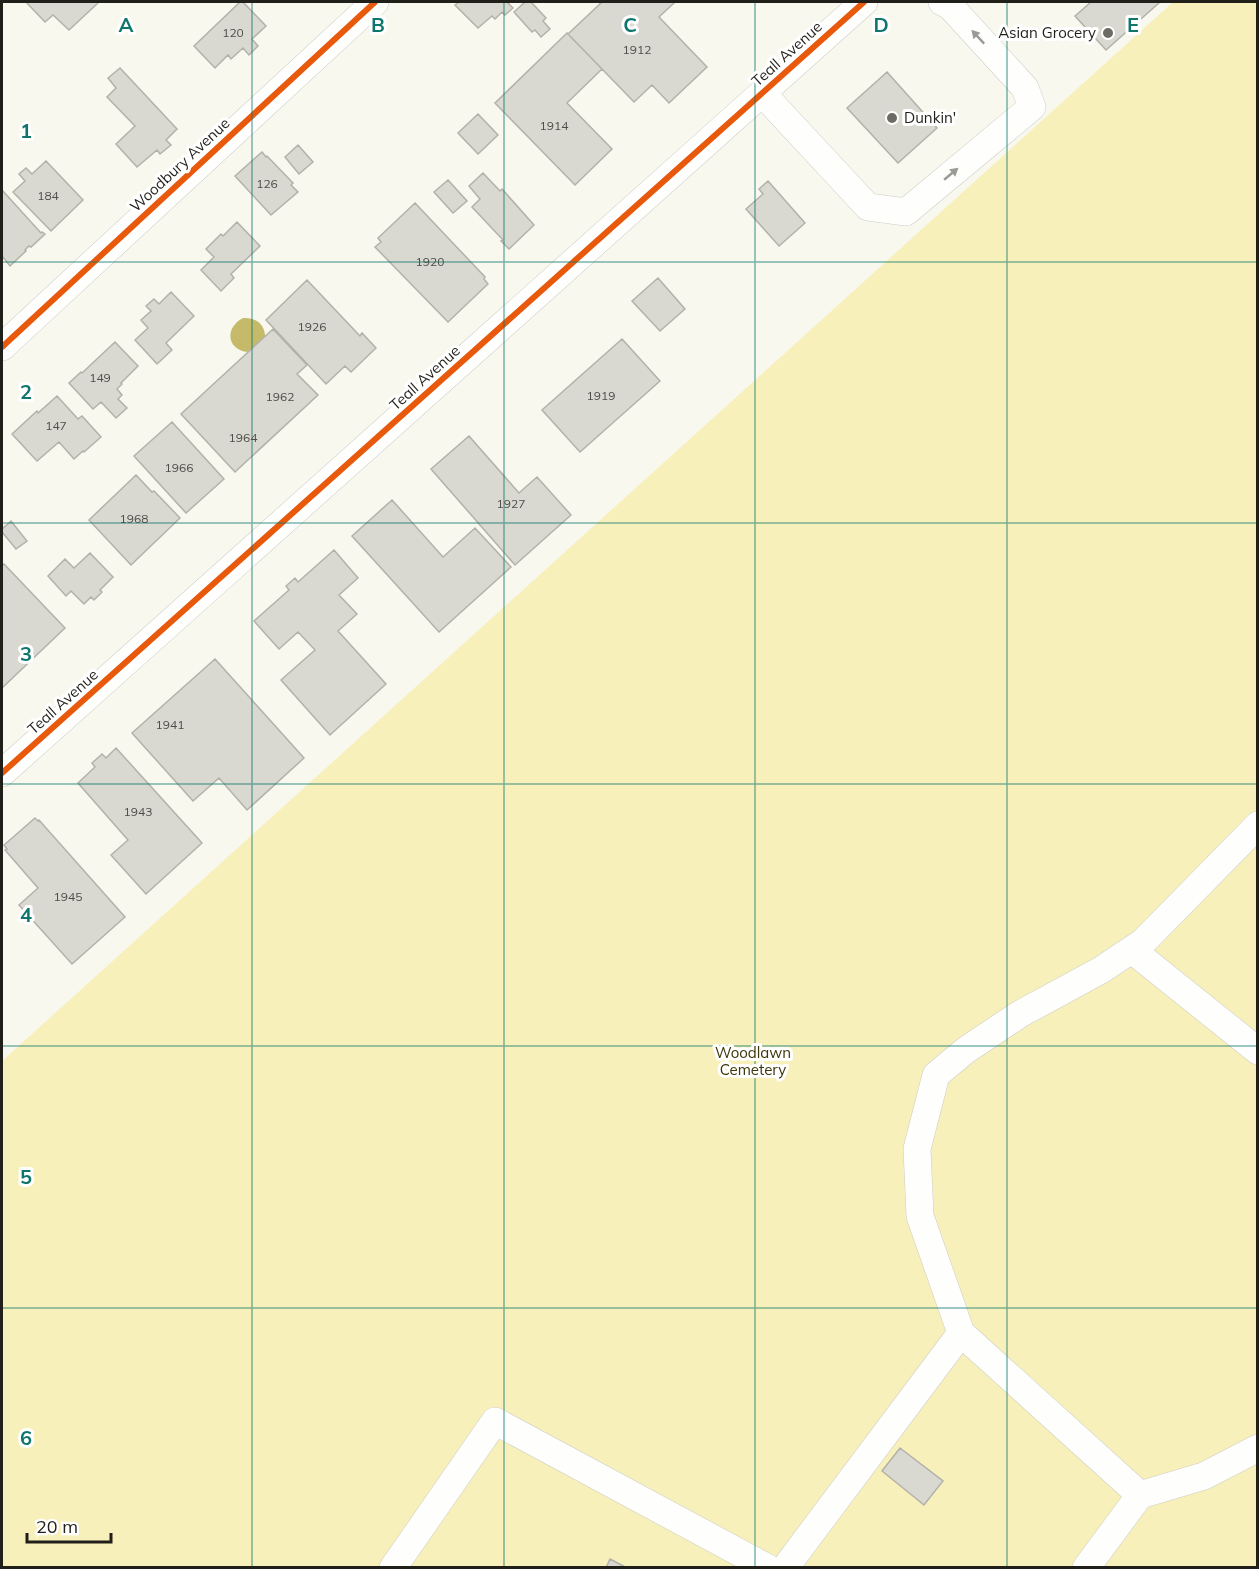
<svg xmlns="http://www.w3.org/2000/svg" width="1259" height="1569" viewBox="0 0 1259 1569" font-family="Mulish,sans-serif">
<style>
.green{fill:#f8f0ba}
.water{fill:#c5ba69}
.building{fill:#d9d8d1;stroke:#b2b1aa;stroke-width:1.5}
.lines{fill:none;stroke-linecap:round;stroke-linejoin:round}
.minor-casing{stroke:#cdcdc6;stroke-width:28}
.minor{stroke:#fefefd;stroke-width:27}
.cycleway-casing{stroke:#fff;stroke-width:10}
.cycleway{stroke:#e8590c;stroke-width:6}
.oneway{fill:#9a9a96}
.grid{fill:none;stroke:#0f766e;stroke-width:1.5;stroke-opacity:0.55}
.poi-dot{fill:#6c6b64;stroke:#fff;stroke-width:2}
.labels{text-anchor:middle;stroke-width:6;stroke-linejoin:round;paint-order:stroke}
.number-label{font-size:12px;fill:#4e4d47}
.poi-label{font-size:15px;fill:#201f19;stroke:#fff;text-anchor:end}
.street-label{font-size:15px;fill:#201f19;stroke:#fff}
.park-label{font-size:15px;fill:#3d3608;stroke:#fff}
.grid-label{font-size:20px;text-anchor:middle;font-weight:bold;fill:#0f766e;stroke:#fff;stroke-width:6;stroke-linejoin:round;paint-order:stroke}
</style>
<rect width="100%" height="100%" fill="#f9f8ef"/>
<!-- green -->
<path class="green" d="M1173,2h84v1565h-1255v-506z"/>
<!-- water -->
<path class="water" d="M243,318c13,-1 23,7 22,21l-17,13c-21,-2 -24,-24 -5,-34z"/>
<!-- building -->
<path class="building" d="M26,2h70l2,1 -29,27 -16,-15 -8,7z
M240,2h3l23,24 -14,13 6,7 -9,9 -6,-7 -12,11 -3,-4 -13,13 -21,-22z
M459,2h48l6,6 -8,7 -3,-3 -7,7 -3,-3 -14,12 -23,-23z
M525,2h6l15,16 -3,3 7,8 -9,8 -6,-7 -3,2 -18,-20z
M602,2h73l-16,15 48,50 -38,36 -17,-18 -18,17 -66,-68z
M1091,2h69l-54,48 -31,-34z
M567,33l35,36 -35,34 45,46 -37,36 -80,-82z
M120,68l57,61 -11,11 5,5 -11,9 -3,-4 -20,17 -21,-23 19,-18 -28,-29 9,-9 -8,-10z
M887,72l50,56 -39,35 -51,-55z
M478,114l20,21 -20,19 -20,-21z
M298,145l15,17 -14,12 -14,-17z
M262,152l4,5 1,-1 26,27 -2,2 7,7 -27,23 -36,-39z
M46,161l37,39 -32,31 -38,-39 12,-11 -6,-7 7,-6 6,6z
M483,173l17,18 2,-2 32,36 -25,24 -8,-8 2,-1 -31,-33 8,-8 -11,-13z
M448,180l19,21 -14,12 -19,-21z
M768,181l37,42 -26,23 -33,-37 17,-15 -4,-5z
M2,190l39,43 1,-1 3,2 -14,13 -2,-1 -4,4 1,1 -16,15 -8,-10z
M415,203l70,74 -1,2 4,5 -40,38 -73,-75 6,-5 -3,-4z
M237,222l23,24 -29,28 3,4 -13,13 -20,-21 13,-13 -8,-8 15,-15 2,2z
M658,278l27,31 -25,22 -28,-30z
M307,280l53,56 2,-3 14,15 -25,24 -6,-6 -19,18 -60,-64z
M171,292l23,24 -28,27 6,7 -15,14 -22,-24 13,-12 -7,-8 10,-9 -5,-5 8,-7 5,5z
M273,329l34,36 -10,9 21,21 -83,77 -54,-58z
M622,339l38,42 -80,71 -38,-42z
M115,342l23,24 -17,17 1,1 -5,5 5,6 -4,4 9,9 -11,10 -15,-16 -8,7 -24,-26 12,-11 1,1z
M57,396l21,23 4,-3 19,21 -17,15 -1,-1 -9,8 -15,-17 -22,19 -25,-27 25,-23 1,2z
M172,422l52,57 -38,34 -52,-57z
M469,436l50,57 18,-16 34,38 -56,50 -84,-96z
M136,475l16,17 2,-1 26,27 -49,47 -42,-45z
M392,500l51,57 32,-29 36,39 -72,65 -87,-96z
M11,521l16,20 -11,8 -14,-17v-3z
M334,550l24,28 -19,17 18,19 -19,17 48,53 -56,51 -49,-55 34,-30 -17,-18 -19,17 -25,-28 35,-31 -3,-4 9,-8 3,4z
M90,553l23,24 -13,13 2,2 -8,8 -3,-3 -7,7 -13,-13 -5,5 -18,-20 17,-17 9,9z
M4,564l61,64 -63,60v-122z
M215,659l89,99 -57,52 -28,-32 -26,23 -61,-68z
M116,748l86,95 -56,51 -35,-39 17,-15 -50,-57 17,-16 -3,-4 10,-9 4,4z
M35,818l3,3 1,-1 86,97 -53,47 -53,-59 19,-17 -33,-38 2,-1 -3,-4z
M900,1448l43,33 -19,24 -42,-34z
M610,1559l17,9h-21z"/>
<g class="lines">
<defs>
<path id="minor" d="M762,93l106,114 38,5 126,-105 -7,-19 -75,-82 -8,-4
M2,347l373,-345
M2,773l862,-771
M1132,950l126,101
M961,1333l179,162
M393,1568l102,-147 273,147
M785,1568l176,-235 -41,-117 -3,-67 19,-74 30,-25 54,-36 81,-44 42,-28 115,-117
M1086,1568l54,-73 64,-19 54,-28"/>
</defs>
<!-- minor casing -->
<use href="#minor" class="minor-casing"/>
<!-- minor -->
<use href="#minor" class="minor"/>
<defs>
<path id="cycleway" d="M2,347l373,-345
M2,773l862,-771"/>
</defs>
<!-- cycleway casing -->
<use href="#cycleway" class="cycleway-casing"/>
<!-- cycleway -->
<use href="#cycleway" class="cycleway"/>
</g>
<!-- one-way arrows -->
<defs><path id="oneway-solid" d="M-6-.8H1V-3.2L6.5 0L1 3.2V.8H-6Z" transform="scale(1.5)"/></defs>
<g class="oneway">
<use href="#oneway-solid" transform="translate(978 37) rotate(-133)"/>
<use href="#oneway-solid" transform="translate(951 174) rotate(-40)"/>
</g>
<!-- grid -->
<path class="grid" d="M252,2v1566M504,2v1566M755,2v1566M1007,2v1566M2,262h1256M2,523h1256M2,784h1256M2,1046h1256M2,1308h1256"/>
<!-- markers -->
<g class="poi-dot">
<circle cx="1108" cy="33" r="6"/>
<circle cx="892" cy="118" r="6"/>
</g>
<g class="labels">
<!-- number labels -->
<g class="number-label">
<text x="233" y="37">120</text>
<text x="637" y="54">1912</text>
<text x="554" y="130">1914</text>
<text x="267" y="188">126</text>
<text x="48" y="200">184</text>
<text x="430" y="266">1920</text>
<text x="312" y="331">1926</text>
<text x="100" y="382">149</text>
<text x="601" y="400">1919</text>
<text x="280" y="401">1962</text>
<text x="56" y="430">147</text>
<text x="243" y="442">1964</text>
<text x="179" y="472">1966</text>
<text x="511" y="508">1927</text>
<text x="134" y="523">1968</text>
<text x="170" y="729">1941</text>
<text x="138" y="816">1943</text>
<text x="68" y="901">1945</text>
</g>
<!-- poi labels -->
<g class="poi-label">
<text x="1096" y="38">Asian Grocery</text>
<text x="904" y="123" text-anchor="start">Dunkin'</text>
</g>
<!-- street labels -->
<g class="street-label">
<text transform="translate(787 54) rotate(-42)" y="5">Teall Avenue</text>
<text transform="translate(180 165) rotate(-43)" y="5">Woodbury Avenue</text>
<text transform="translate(425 378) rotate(-42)" y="5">Teall Avenue</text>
<text transform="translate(63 702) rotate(-42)" y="5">Teall Avenue</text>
</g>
<!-- park labels -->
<g class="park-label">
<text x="753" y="1058">Woodlawn<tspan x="753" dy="17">Cemetery</tspan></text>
</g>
</g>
<g class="grid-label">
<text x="126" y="32">A</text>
<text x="378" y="32">B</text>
<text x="630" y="32">C</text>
<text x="881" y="32">D</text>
<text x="1133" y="32">E</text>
<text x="26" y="138">1</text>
<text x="26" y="399">2</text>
<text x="26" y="661">3</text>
<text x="26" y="922">4</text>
<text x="26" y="1184">5</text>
<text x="26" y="1445">6</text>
</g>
<!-- border -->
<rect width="1259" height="1569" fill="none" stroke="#201f19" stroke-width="6"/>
<!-- scale -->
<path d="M27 1533v9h84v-9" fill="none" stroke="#201f19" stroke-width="3"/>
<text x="36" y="1533" font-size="18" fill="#201f19" stroke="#ffffff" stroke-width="4.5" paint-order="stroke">20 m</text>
</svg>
